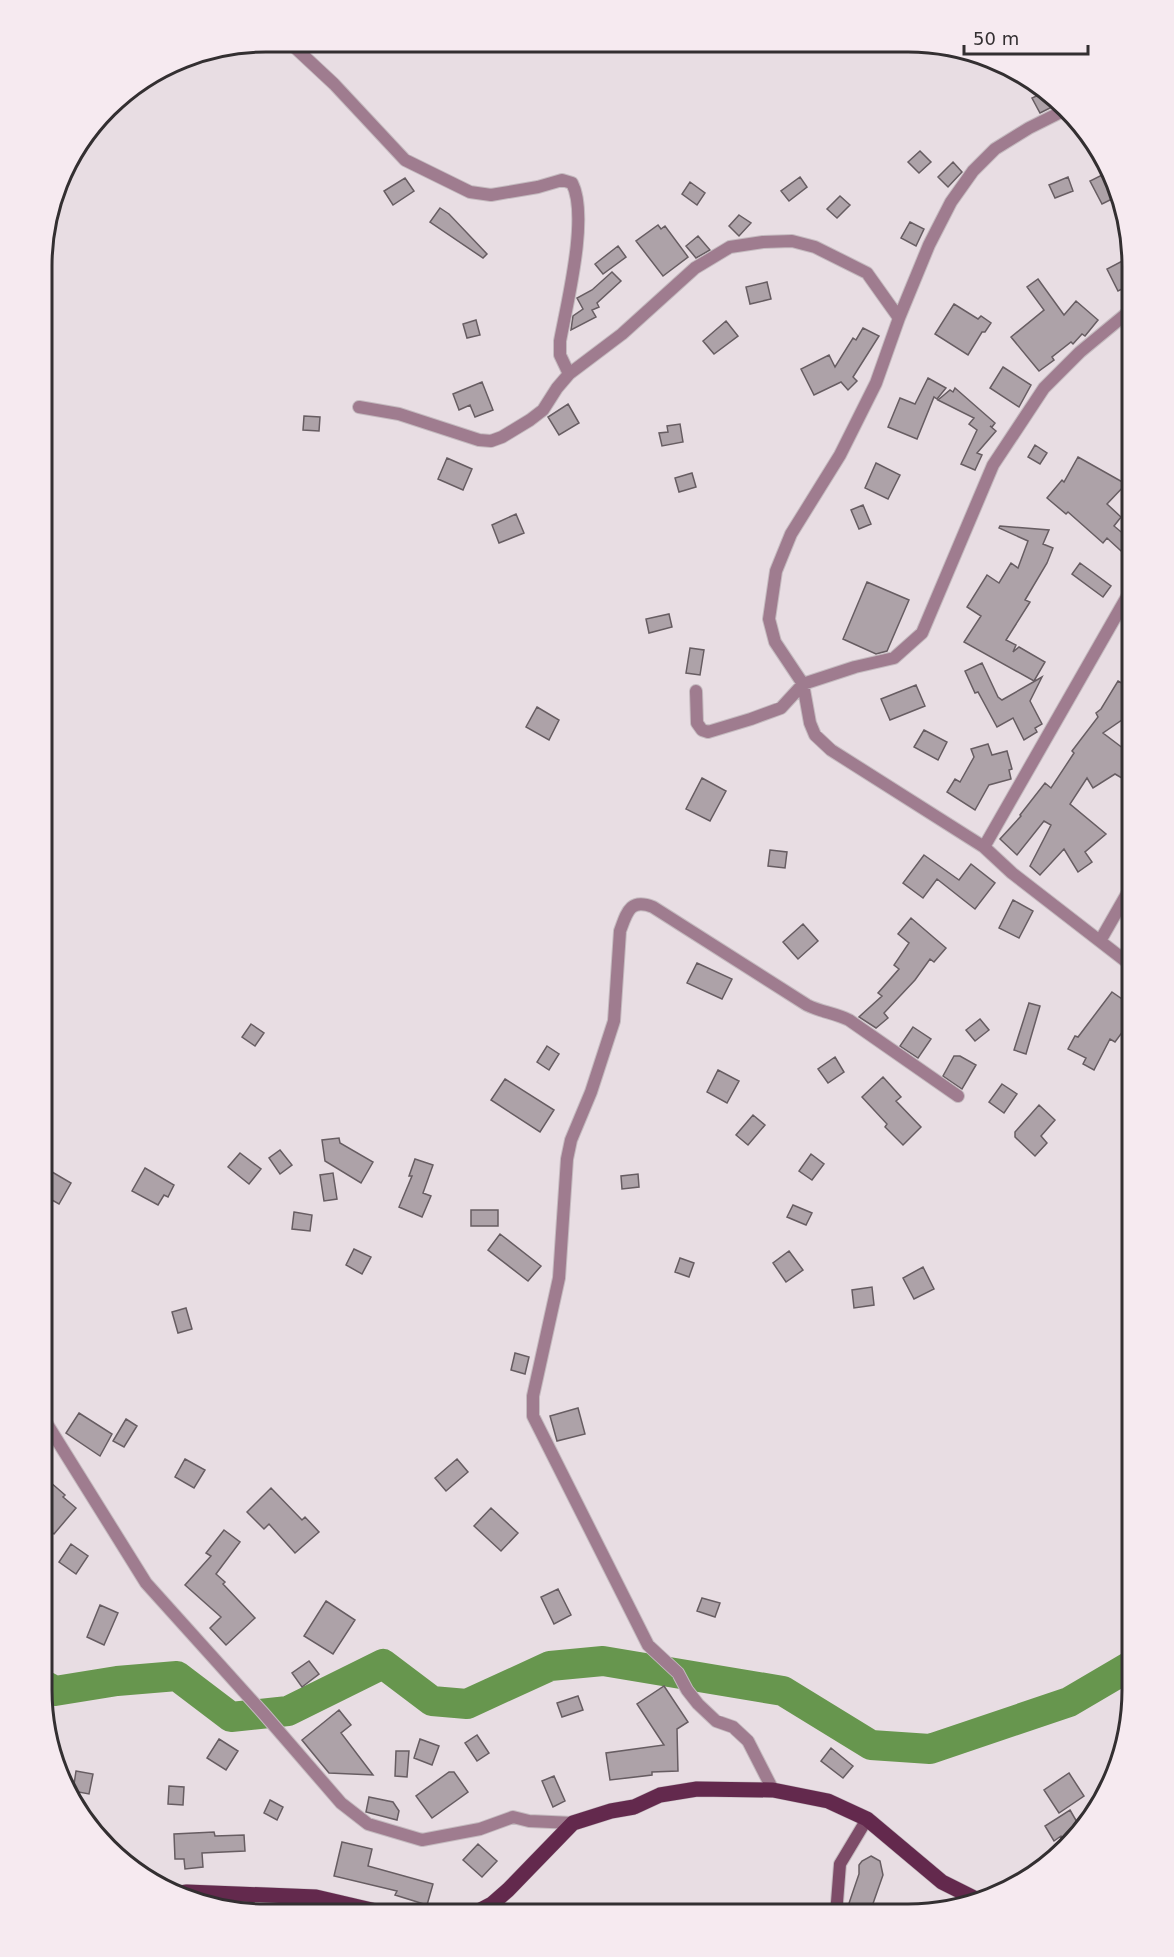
<svg xmlns="http://www.w3.org/2000/svg" width="1174" height="1957" viewBox="0 0 1174 1957" font-family="'DejaVu Sans',sans-serif">
<style>
.lines{fill:none;stroke-linecap:round;stroke-linejoin:round}
.river{stroke:#67964e;stroke-width:30}
.building{fill:#ada2a8;stroke:#675d62;stroke-width:1.5}
.street-casing{stroke:#c4babf;stroke-width:14}
.secondary-casing{stroke:#c4babf;stroke-width:14}
.primary-casing{stroke:#c4babf;stroke-width:16}
.street{stroke:#9f7c8f;stroke-width:12}
.secondary{stroke:#7d4c68;stroke-width:12}
.primary{stroke:#63294d;stroke-width:15}
.rim{fill:none;stroke:#332f31;stroke-width:3}
</style>
<rect width="100%" height="100%" fill="#e8dde3"/>
<g class="lines">
<!-- river -->
<path class="river" d="M42,1684l13,7 62,-10 60,-5 54,41 57,-6 95,-47 49,37 35,3 83,-38 53,-5 180,30 88,54 59,4 139,-47 63,-37"/>
</g>
<!-- building -->
<path class="building" d="M1047,91l10,10 -7,4 2,2 -12,6 -8,-15z
M920,151l11,11 -12,11 -11,-11z
M953,162l9,10 -14,15 -10,-10z
M1110,171l5,10 3,15 -16,8 -12,-23z
M800,177l7,10 -18,14 -8,-10z
M1068,177l5,14 -18,7 -6,-13z
M405,178l9,13 -21,14 -9,-14z
M690,182l15,11 -8,12 -15,-11z
M840,196l10,9 -13,13 -10,-9z
M440,208l9,6 38,40 -4,4 -53,-36z
M739,215l12,8 -12,13 -10,-10z
M910,222l14,7 -8,17 -15,-8z
M658,225l3,4 4,-3 23,31 -25,19 -27,-35z
M698,236l12,14 -14,8 -10,-12z
M618,246l8,11 -23,17 -8,-10z
M1130,257l2,27 -14,7 -11,-22z
M612,272l9,9 -24,22 2,4 -7,3 4,7 -25,13 2,-14 10,-7 -6,-11 15,-8z
M1038,279l26,36 12,-14 22,19 -13,16 -3,-2 -9,10 -2,-2 -19,15 2,3 -15,11 -28,-34 33,-27 -17,-23z
M767,282l4,17 -21,5 -4,-17z
M954,304l24,15 3,-3 10,7 -6,9h-3l-14,23 -33,-21z
M476,320l4,15 -13,3 -4,-14z
M726,321l12,15 -24,18 -11,-13z
M863,328l16,8 -26,41 4,4 -9,9 -7,-8 -27,13 -13,-26 28,-14 6,12 18,-29 3,2z
M1003,367l28,18 -12,22 -29,-19z
M928,378l18,10 -9,11 -3,-2 -17,42 -29,-12 12,-29 15,6z
M482,382l11,28 -18,7 -5,-12 -11,5 -6,-16z
M955,388l40,35 -3,4 -2,-1 6,5 -19,22 5,2 -7,15 -14,-6 16,-34 -8,-6 5,-6 -36,-18 12,-10 3,2z
M568,404l11,19 -20,12 -11,-18z
M304,416l16,1 -1,14 -16,-1z
M680,424l3,18 -21,4 -3,-13 9,-1 -1,-6z
M1035,445l12,8 -7,11 -12,-7z
M1078,457l48,27 -19,20 14,13 -7,9 18,15v20l-25,-23 -4,5 -35,-31 -2,2 -19,-16 15,-18 2,2z
M447,458l25,11 -9,21 -25,-11z
M876,463l24,12 -12,24 -23,-11z
M692,473l4,14 -17,5 -4,-14z
M863,505l8,19 -12,5 -8,-19z
M516,514l8,19 -25,10 -7,-18z
M1000,526l49,4 -6,14 10,4 -6,15 -22,37 5,2 -24,38 10,5 -3,7 6,-5 26,15 -11,19 -70,-39 17,-26 -14,-9 20,-32 12,8 12,-20 7,5 10,-27 -29,-13z
M1080,563l31,23 -8,11 -31,-23z
M867,582l42,18 -22,51 -11,3 -33,-15z
M669,614l3,13 -23,6 -3,-14z
M690,648l14,2 -4,25 -14,-2z
M982,663l16,34 4,3 40,-23 -12,24 12,23 -7,4 2,4 -13,8 -11,-22 -16,9 -19,-35 -3,1 -10,-22z
M1118,681l14,8v24l-29,20 29,22v29l-17,-10 -22,14 -6,-10 -17,26 36,30 -21,18 7,10 -14,10 -14,-23 -24,26 -10,-9 21,-41 -7,-4 -27,34 -17,-16 21,-23 -1,-1 25,-32 6,5 23,-35 -2,-2 26,-34 -2,-4 5,-4z
M916,685l9,21 -35,14 -9,-21z
M537,707l22,13 -10,20 -23,-13z
M924,730l23,12 -9,18 -24,-13z
M988,744l4,11 15,-4 5,18 -3,1 2,9 -22,6 -14,25 -28,-18 8,-13 5,3 14,-25 -3,-8z
M702,778l24,13 -16,30 -24,-12z
M770,850l17,2 -2,16 -17,-2z
M924,855l35,25 12,-16 24,19 -20,26 -38,-30 -14,19 -20,-15z
M1013,900l20,11 -14,27 -20,-10z
M911,918l35,30 -12,14 -4,-3 -15,21 -31,33 4,5 -12,10 -17,-11 23,-21 -4,-3 21,-24 -5,-4 15,-22 -11,-9z
M803,924l15,17 -20,18 -15,-17z
M697,963l35,16 -10,20 -35,-16z
M1112,992l20,14v13l-17,23 -5,-3 -16,31 -11,-6 3,-6 -18,-9 7,-13 3,1z
M1029,1003l11,3 -14,48 -12,-4z
M980,1019l9,11 -14,11 -9,-11z
M251,1024l13,9 -9,13 -13,-9z
M913,1027l18,12 -13,19 -18,-12z
M547,1046l12,8 -10,16 -12,-8z
M954,1056h6l16,9 -14,24 -19,-13z
M835,1057l9,15 -16,11 -10,-14z
M718,1070l21,11 -12,22 -20,-11z
M883,1077l18,20 -5,4 25,26 -18,18 -18,-18 2,-3 -25,-27z
M505,1079l49,31 -14,22 -49,-32z
M1002,1084l15,10 -13,19 -15,-11z
M1039,1105l16,15 -14,16 6,7 -12,13 -20,-19v-5z
M753,1115l12,10 -17,20 -12,-10z
M339,1138l1,5 33,19 -12,21 -36,-22 -3,-21z
M280,1150l12,15 -12,9 -11,-16z
M240,1153l21,16 -12,15 -21,-17z
M811,1154l13,10 -12,16 -13,-9z
M415,1159l18,6 -10,28 8,3 -9,21 -23,-10 13,-31h-3z
M145,1168l29,17 -6,12 -4,-2 -6,10 -26,-14z
M47,1169l24,14 -12,21 -16,-9v-18z
M333,1173l4,26 -13,2 -4,-26z
M638,1174l1,13 -17,2 -1,-13z
M793,1205l19,8 -6,12 -19,-8z
M471,1210h27v16h-27z
M294,1212l18,3 -2,16 -18,-2z
M500,1234l41,32 -13,15 -40,-31z
M354,1249l17,8 -9,17 -16,-9z
M789,1251l14,19 -17,12 -13,-19z
M680,1258l14,5 -5,14 -14,-5z
M923,1267l11,22 -20,10 -11,-21z
M872,1287l2,18 -20,3 -2,-18z
M186,1308l6,21 -14,4 -6,-21z
M515,1353l14,4 -4,17 -14,-4z
M578,1408l7,26 -28,7 -7,-25z
M79,1413l33,21 -12,22 -34,-23z
M126,1419l11,7 -13,21 -11,-6z
M185,1459l20,11 -11,18 -19,-11z
M457,1459l11,13 -22,19 -11,-13z
M42,1475l23,20 -2,2 13,11 -22,26 -11,-9 7,-9 -8,-7z
M271,1488l31,32 3,-3 14,15 -24,21 -26,-29 -5,5 -17,-17z
M491,1508l27,25 -17,18 -27,-25z
M224,1530l16,12 -24,32 9,8 -2,2 32,34 -29,27 -16,-17 11,-11 -36,-32 26,-29 -5,-3z
M71,1544l17,12 -12,18 -17,-12z
M558,1589l13,26 -17,9 -13,-27z
M702,1598l18,5 -5,14 -18,-6z
M326,1601l29,19 -22,34 -29,-18z
M100,1605l18,8 -14,32 -17,-8z
M309,1661l10,13 -17,13 -10,-14z
M664,1686l24,36 -11,7 1,42 -26,1v3l-42,5 -4,-27 58,-8 -27,-41z
M578,1696l5,14 -21,7 -5,-14z
M339,1710l12,15 -10,8 32,42 -44,-2 -27,-33z
M477,1735l12,18 -12,8 -12,-18z
M219,1739l19,12 -12,19 -19,-12z
M420,1739l19,7 -7,19 -18,-7z
M831,1748l22,18 -10,12 -22,-17z
M396,1751h13l-2,26 -12,-1z
M76,1771l17,3 -4,20 -16,-3z
M449,1772h5l14,20 -36,26 -16,-22z
M1069,1773l15,23 -25,17 -15,-23z
M554,1776l11,25 -12,6 -11,-26z
M169,1786l15,1 -1,18 -15,-1z
M369,1797l24,5 6,9 -2,9 -31,-8z
M270,1800l13,7 -6,13 -13,-7z
M1070,1810l11,19 -18,11 -2,-4 -7,5 -9,-15z
M214,1832l1,4 29,-1 1,16 -43,2 1,14 -18,2 -1,-10h-9l-1,-25z
M342,1842l30,7 -4,17 65,18 -6,21 -32,-10 2,-4 -63,-15z
M478,1844l19,17 -15,16 -19,-17z
M871,1856l9,5 3,14 -14,40h-24l14,-41v-9l3,-4z"/>
<g class="lines">
<defs>
<path id="street" d="M289,42l45,42 71,76 65,32 21,3 47,-8 24,-7 10,3c17,33 -5,120 -12,158v14l9,19 53,-40 73,-66 35,-21 33,-5 29,-1 23,6 52,26 32,45
M1065,110l-36,18 -34,21 -22,22 -22,31 -22,43 -30,73 -23,65 -36,72 -49,79 -15,37 -7,48 6,23 28,42 7,39 5,12 16,15 153,97 28,26 120,93
M359,407l40,7 80,26 12,1 11,-4 28,-17 13,-10 14,-22 12,-14
M696,691l1,32 5,7 6,2 43,-13 30,-11 22,-24 52,-17 39,-9 28,-25 71,-168 51,-77 36,-36 52,-43
M984,847l148,-259
M1100,941l32,-56
M42,1416l104,167 118,131 77,89 27,21 54,16 58,-11 33,-12 16,4 44,2
M773,1790l-25,-49 -15,-14 -17,-6 -18,-17 -11,-14 -9,-17 -30,-28 -115,-229v-20l26,-118 8,-119 4,-19 20,-48 23,-71 6,-90c7,-19 10,-33 33,-24l154,98c14,7 28,8 42,15l109,76"/>
<path id="secondary" d="M836,1915l4,-51 27,-45"/>
<path id="primary" d="M173,1894l14,-2 129,5 73,17
M473,1914l19,-10 16,-14 65,-67 38,-12 23,-4 26,-12 37,-6 76,1 55,11 39,18 75,63 38,19"/>
</defs>
<!-- street casing -->
<use href="#street" class="street-casing"/>
<!-- secondary casing -->
<use href="#secondary" class="secondary-casing"/>
<!-- primary casing -->
<use href="#primary" class="primary-casing"/>
<!-- street -->
<use href="#street" class="street"/>
<!-- secondary -->
<use href="#secondary" class="secondary"/>
<!-- primary -->
<use href="#primary" class="primary"/>
</g>
<!-- crop -->
<path d="M0 0H1174V1957H0ZM266 52H908A214 214 0 0 1 1122 266V1690A214 214 0 0 1 908 1904H266A214 214 0 0 1 52 1690V266A214 214 0 0 1 266 52Z" fill="#f6eaf0" fill-rule="evenodd"/>
<path class="rim" d="M266 52H908A214 214 0 0 1 1122 266V1690A214 214 0 0 1 908 1904H266A214 214 0 0 1 52 1690V266A214 214 0 0 1 266 52Z"/>
<!-- scale -->
<path d="M964 45v9h124v-9" fill="none" stroke="#332f31" stroke-width="3"/>
<text x="973" y="45" font-size="18" fill="#332f31" stroke="#f6eaf0" stroke-width="4.5" paint-order="stroke">50 m</text>
</svg>
